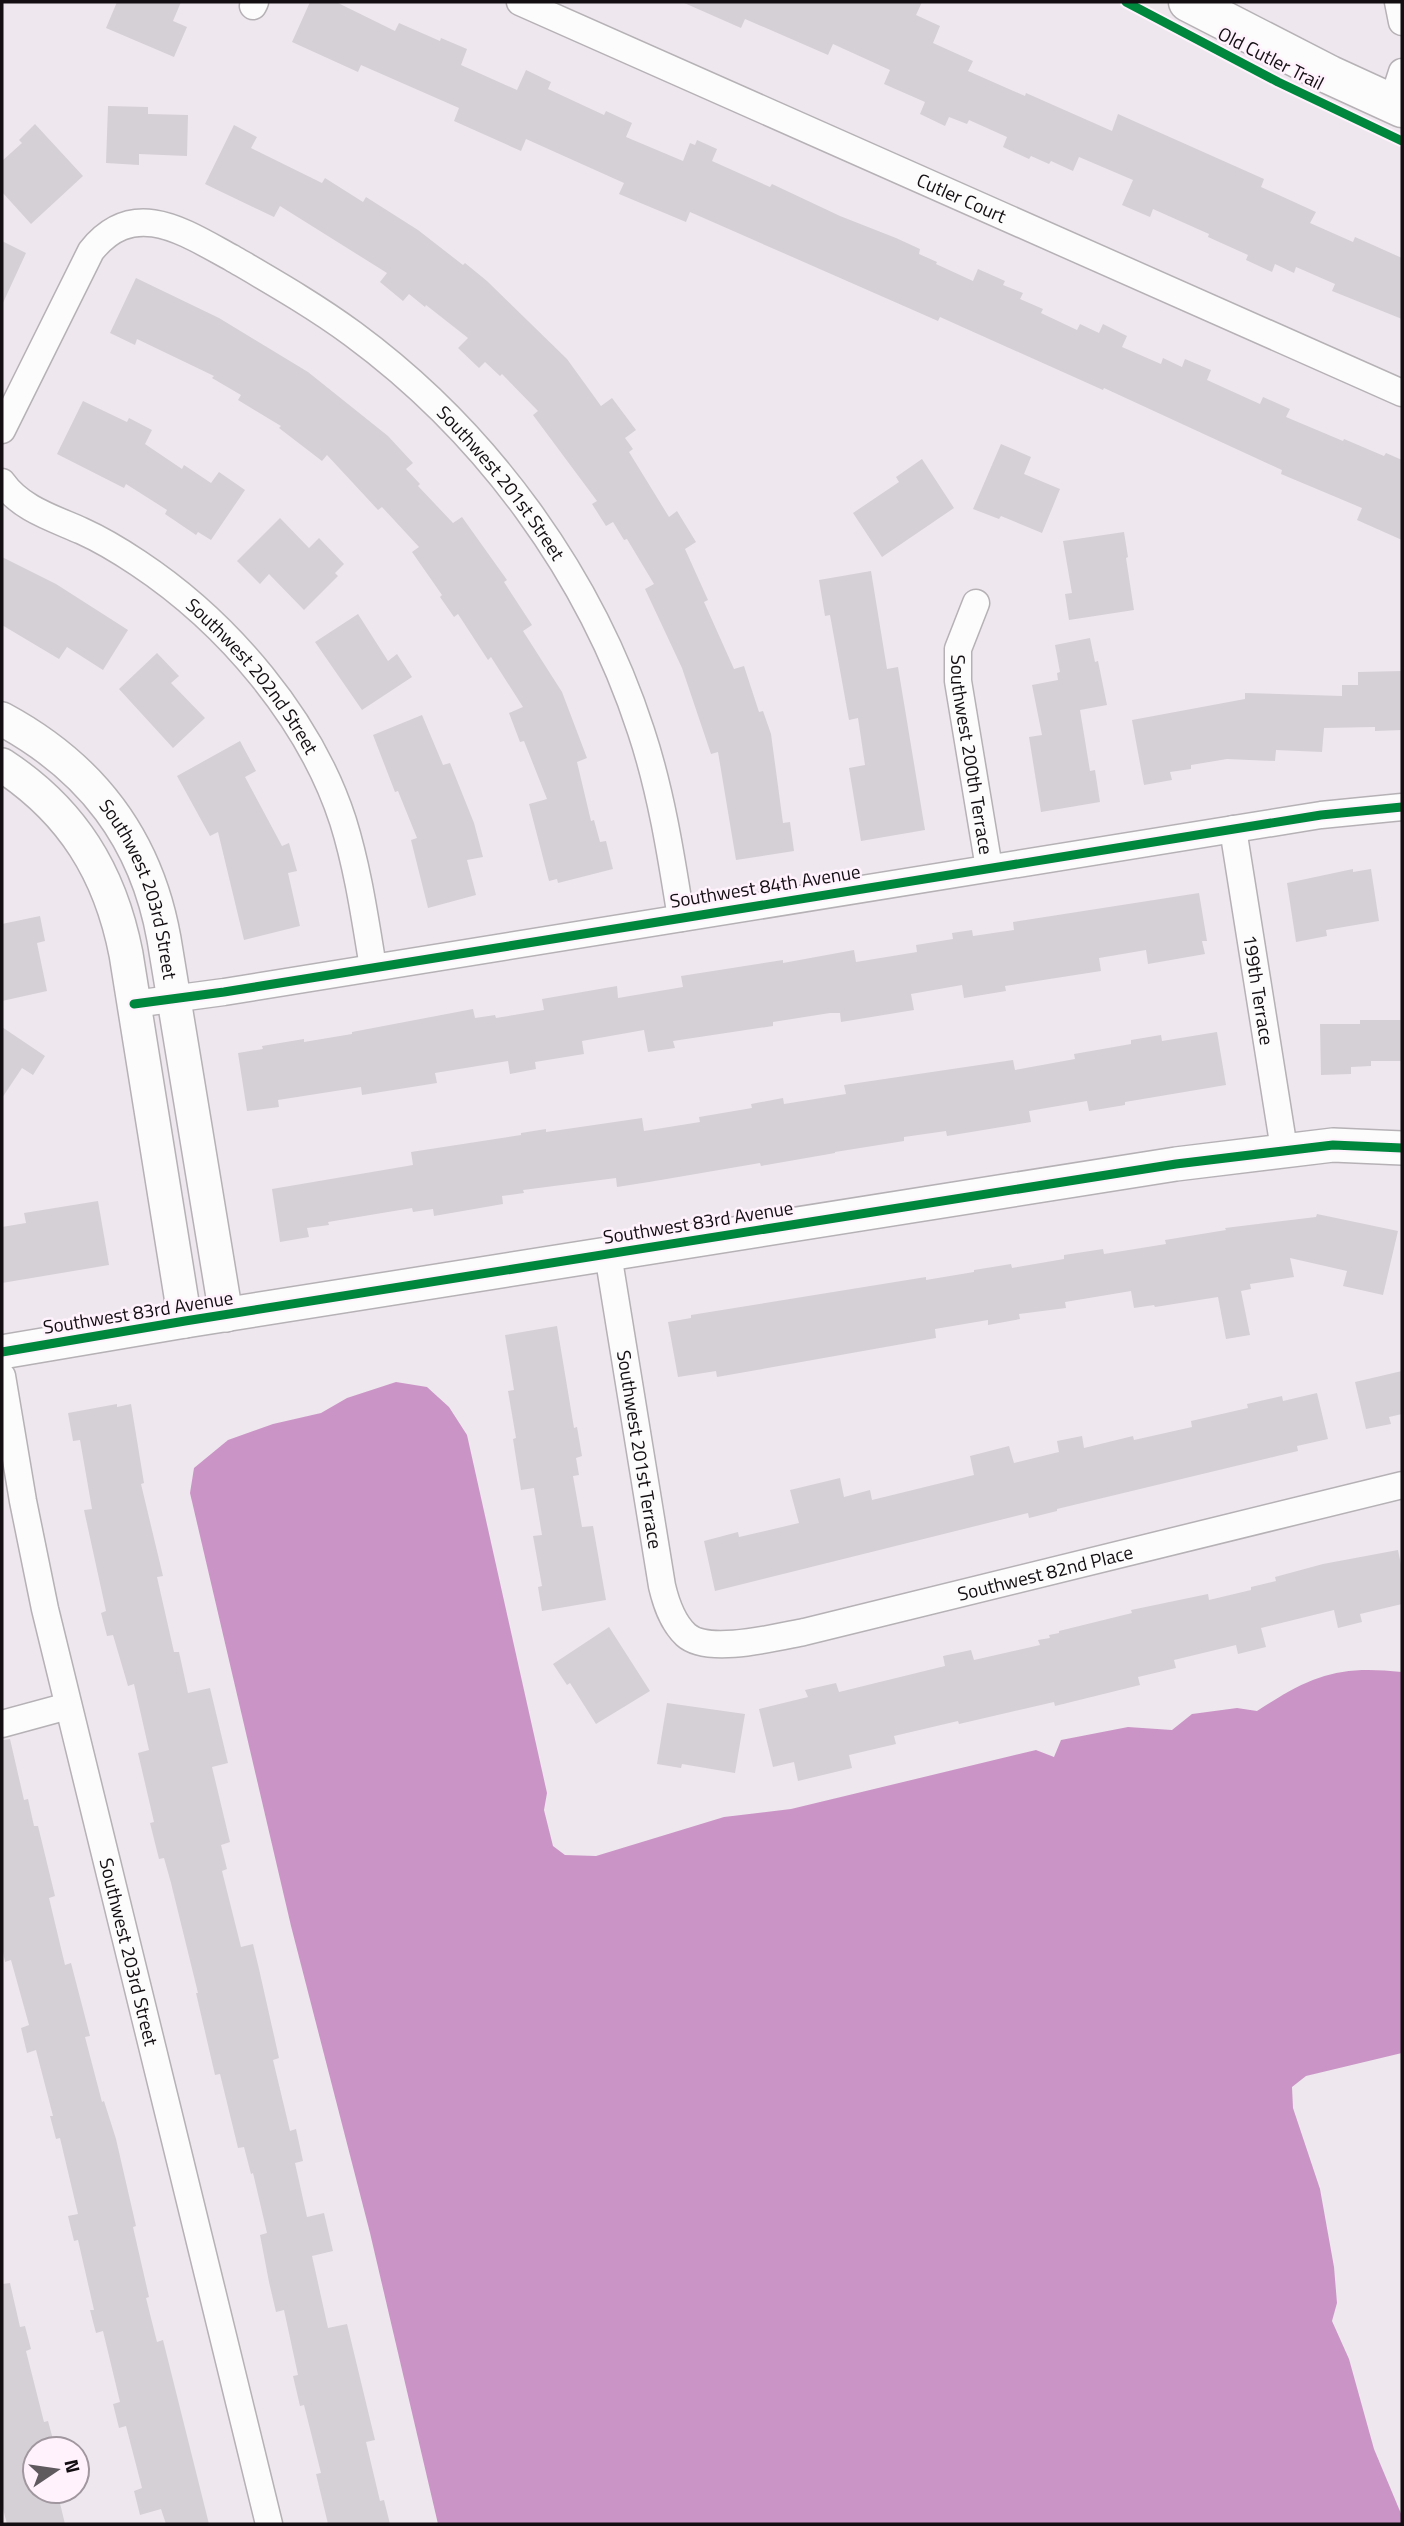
<svg xmlns="http://www.w3.org/2000/svg" width="1404" height="2526" viewBox="0 0 1404 2526" font-family="'Titillium Web',sans-serif">
<style>
.water{fill:#ca95c6}
.building{fill:#d5d0d5}
.lines{fill:none;stroke-linecap:round;stroke-linejoin:round}
.minor-casing{stroke:#b5b1b5;stroke-width:29}
.tertiary-casing{stroke:#b5b1b5;stroke-width:36}
.secondary-casing{stroke:#b5b1b5;stroke-width:41}
.minor{stroke:#fcfcfc;stroke-width:26}
.tertiary{stroke:#fcfcfc;stroke-width:33}
.secondary{stroke:#fcfcfc;stroke-width:38}
.cycleway-casing{stroke:#fff2fd;stroke-width:13}
.cycleway{stroke:#00873e;stroke-width:9}
.labels{text-anchor:middle;stroke-width:5;stroke-linejoin:round;paint-order:stroke}
.street-label{font-size:19px;fill:#120e11;stroke:#fff2fd}
</style>
<rect width="100%" height="100%" fill="#eee8ee"/>
<!-- water -->
<path class="water" d="M396,1382l31,5 22,20 18,28 80,358 -3,17 9,36 12,9 31,1 128,-39 67,-8 245,-59 18,7 7,-17 67,-13 44,3 20,-16 45,-6 20,3c54,-35 80,-46 145,-39v381l-96,23 -14,11 1,21 27,81 14,78 3,36 -5,18 17,38 25,90 28,67v8h-964l-68,-291 -79,-307 -101,-433 4,-25 34,-28 45,-16 48,-11 26,-15z"/>
<!-- building -->
<path class="building" d="M117,2h64l-8,19 14,6 -13,30 -68,-29z
M310,2h26l59,29 4,-8 41,18 1,-3 26,11 -6,16 56,25 9,-20 25,12 -3,7 56,26 2,-4 26,12 -6,14 57,24 7,-18 5,2 2,-5 20,9 -5,12 58,26 2,-3 68,32 56,22 24,11 -1,5 18,8 -1,2 37,17 5,-12 27,12 -2,4 20,8 -3,6 23,10 -2,4 36,17 3,-6 19,9 4,-9 24,12 -5,11 39,17 2,-6 19,9 3,-8 26,11 -4,10 53,24 3,-7 27,12 -4,8 57,24 1,-2 40,17 2,-3 16,7v80l-45,-20 5,-12 -81,-34 1,-4 -178,-82 -1,2 -163,-73 -2,4 -248,-109 -4,10 -67,-28 5,-11 -98,-44 -5,12 -67,-30 5,-13 -98,-43 -3,7 -66,-30z
M682,2h240l-6,13 24,11 -7,17 40,18 -5,10 57,25 1,-3 86,38 6,-17 146,65 -3,8 55,25 -6,11 43,19 2,-5 47,21v61l-70,-28 3,-7 -39,-17 -2,6 -19,-9 -3,8 -26,-12 2,-5 -40,-18 1,-3 -56,-25 -3,8 -28,-12 11,-25 -54,-23 -6,14 -22,-10 -2,3 -18,-8 -2,3 -26,-12 4,-10 -38,-17 -2,4 -18,-7 -4,9 -25,-12 5,-12 -41,-18 6,-14 -57,-26 -5,11 -83,-36 -4,9z
M108,106l40,1v7l40,1 -1,41 -48,-2v11l-33,-2z
M35,124l48,52 -52,48 -29,-32v-31l20,-18 -3,-3z
M234,125l23,12 -6,11 71,35 3,-5 38,24 3,-5 52,33 45,35 2,-2 22,18 80,78 34,47 11,-8 24,32 -11,8 8,11 -4,3 40,65 8,-6 19,31 -11,7 23,51 -4,2 30,67 10,-3 15,46 4,-1 8,23 12,89 7,-1 4,29 -58,9 -18,-108 -7,2 -29,-86 -37,-79 9,-5 -27,-45 -3,1 -11,-18 -7,4 -14,-22 5,-3 -64,-86 5,-4 -36,-37 -2,2 -15,-14 -6,6 -21,-20 10,-10 -42,-33 -1,2 -16,-13 -6,7 -23,-19 7,-9 -107,-67 -6,11 -69,-33z
M2,241l24,12 -24,52z
M136,278l83,40 89,54 80,64 25,27 -7,6 14,15 -2,2 35,37 9,-6 45,63 -3,2 28,43 -9,6 39,61 25,66 -10,4 14,59 3,-1 6,22 6,-1 7,28 -55,14 -1,-4 -8,2 -20,-77 18,-5 -23,-58 -4,1 -11,-29 14,-6 -32,-50 -3,3 -30,-46 -4,3 -14,-20 2,-2 -30,-43 7,-5 -37,-40 -4,3 -51,-55 -5,6 -43,-33 2,-2 -43,-26 3,-5 -29,-17 2,-2 -77,-37 -2,6 -25,-12z
M83,401l44,21 2,-4 23,12 -7,14 37,25 2,-4 27,18 8,-11 26,18 -34,50 -13,-8 -2,3 -31,-21 2,-4 -41,-26 -2,4 -67,-34z
M1001,444l30,13 -7,17 36,15 -18,44 -41,-17 -2,3 -26,-10z
M922,459l32,49 -72,49 -29,-44 46,-31 -3,-5z
M280,518l29,30 10,-10 25,26 -9,9 3,3 -34,34 -35,-36 -9,10 -23,-23z
M1124,532l4,25 -2,1 8,52 -65,10 -4,-26 7,-1 -9,-52z
M2,557l54,27 72,46 -25,40 -36,-23 -8,12 -57,-34z
M871,571l16,98 11,-2 27,163 -64,11 -12,-73 16,-3 -7,-47 -9,2 -19,-105 -5,1 -6,-36z
M358,614l30,47 9,-7 15,23 -50,33 -47,-68z
M1090,638l5,24 3,-1 9,44 -27,5 10,61 5,-1 5,32 -59,10 -12,-75 13,-2 -10,-50 26,-5 -1,-7 3,-1 -5,-27z
M157,653l22,23 -8,7 34,35 -32,30 -54,-59z
M1402,671v59l-27,1v-4l-51,1 -2,24 -46,-2 -1,11 -48,-2 -36,6v4l-21,3 2,8 -28,5 -12,-65 113,-21v-6l97,3v-11h16v-13z
M422,715l21,50 7,-2 24,60 9,34 -16,3 9,35 -48,13 -17,-68 6,-2 -19,-47 -3,1 -22,-57z
M240,741l16,30 -11,6 37,69 7,-3 8,28 -9,2 12,53 -56,14 -26,-108 -8,4 -33,-60z
M1353,869v3l18,-3 8,52 -53,9 1,6 -31,6 -9,-59z
M1199,893l8,48h-5l3,13 -57,10 -2,-14 -47,8 2,13 -96,15 1,5 -42,7 -2,-13 -51,9 3,16 -73,12 -1,-9h-10l-57,9v4l-100,15 2,7 -27,4 -4,-22 -62,11 2,13 -49,8 1,7 -26,5 -2,-13 -73,12 2,10 -75,12 -1,-8 -83,13 1,7 -32,4 -9,-58 25,-4 -1,-3 42,-7v3l48,-8v-2l121,-23 2,9 20,-3 1,3 48,-8 -2,-11 75,-13 1,12 65,-11 -2,-11 102,-16v3l71,-13 2,12 61,-10 -1,-7 37,-6 -1,-6 20,-3 1,6 41,-6 -1,-8z
M40,916l5,25 -8,2 10,48 -45,10v-77z
M1360,1020h41l1,41h-31v5l-20,1v7l-30,1 -1,-51h40z
M2,1027l43,29 -12,19 -11,-7 -20,30z
M1217,1032l9,53 -101,17v3l-36,6 -2,-10 -58,10 2,11 -84,14 -1,-5 -42,6v4l-69,11v1l-74,13 -1,-3 -111,19 -32,5 -1,-9 -93,12 1,3 -22,3 1,8 -69,12 -1,-7 -20,3 -1,-4 -84,14 1,3 -22,3 2,9 -29,5 -8,-53 141,-24 -2,-13 110,-17v-2l25,-4v3l96,-14 2,13 56,-9 -1,-5 53,-9 -1,-4 32,-6 1,6 62,-10 -2,-9 169,-25 2,10 60,-11 -1,-5 57,-10v-4l30,-5 1,6z
M98,1201l11,64 -107,18v-56l24,-4 -2,-10z
M1317,1214l81,17 -15,64 -40,-9 4,-15 -57,-13 4,19 -44,7 1,5 -10,2 9,44 -24,4 -8,-42 -63,10 -1,-2 -20,3 -3,-17 -66,11 1,6 -47,6 1,5 -32,6v-5l-53,9 1,9 -219,39 -1,-6 -38,6 -10,-55 23,-4v-3l235,-38v3l48,-8v-2l37,-6 1,4 52,-9v-4l39,-6 1,5 62,-10 -1,-4 61,-10 -1,-2 91,-11z
M557,1326l17,102 3,-1 5,29 -6,2 3,17 -6,1 9,51 11,-1 13,74 -64,11 -4,-24 4,-1 -9,-50 9,-1 -8,-47 -13,2 -8,-51 3,-1 -8,-47 6,-1 -9,-55z
M1402,1371v43l-13,3 2,7 -25,5 -11,-47z
M1317,1393l11,46 -31,7 1,5 -241,58v2l-28,7 -1,-5 -313,78 -11,-50 34,-9 1,5 60,-14 -9,-33 50,-12 4,19 26,-7 2,10 102,-25 -4,-19 39,-10 5,17 45,-11 -2,-11 25,-5 2,12 49,-12 1,4 58,-13 -1,-6 57,-13 -1,-4 35,-8 1,5z
M117,1404v3l14,-3 13,79 -3,1 22,92 -6,1 17,75h5l9,41 22,-5 18,75 -16,4 18,75 -9,3 6,24 -5,2 19,76 12,-3 6,25 20,89 -6,2 17,71 6,-2 7,32 -8,2 12,54 17,-4 9,38 -21,5 16,72 19,-4 28,116 -9,2 14,59 4,-1 6,24h-62l-12,-50 5,-1 -17,-68 -4,1 -7,-30 5,-1 -14,-65 -8,2 -7,-30 -9,-47 7,-2 -14,-60 -2,1 -7,-27 -6,1 -18,-74 -5,1 -19,-82h2l-27,-110 -7,-25 -5,1 -9,-36 4,-1 -16,-69 11,-3 -15,-66 -6,2 -15,-51 -6,1 -6,-23 5,-2 -22,-101 8,-1 -12,-69 -7,1 -5,-28z
M1398,1550l4,20v34l-42,10 2,8 -24,6 -4,-18 -73,18 5,19 -28,7 -2,-9 -62,15 2,8 -38,9 2,8 -85,21 -1,-4 -95,22 -1,-3 -64,15 2,8 -47,11 3,13 -54,13 -4,-19 -21,5 -14,-58 49,-12 -3,-7 31,-7 3,9 106,-26 -2,-10 28,-6 3,10 66,-15 -2,-5 12,-2 -1,-3 10,-2v-2l73,-18 -1,-3 77,-16 1,6 42,-10v-3l25,-6 -1,-4 48,-13z
M609,1627l41,64 -54,33 -26,-41 -3,2 -14,-21z
M667,1703l78,11 -10,59 -53,-9 -1,4 -24,-4z
M10,1739l14,61 4,-1 6,27h4l17,70 -6,2 16,67 6,-2 19,73 -5,1 17,65 2,-1 12,38 20,87 -3,1 16,70 -3,1 11,44 6,-2 46,184h-43l-5,-15 -21,6 -6,-24 8,-3 -16,-62 -7,2 -6,-24 7,-2 -17,-71 -7,2 -6,-23h4l-16,-70 -4,1 -6,-25 10,-2 -18,-76 -4,1 -6,-23h3l-17,-66 -9,3 -6,-25 8,-3 -18,-65 -6,2 -3,-15v-207z
M10,2283l10,44 5,-1 6,23 -5,2 18,71 4,-1 6,22 -19,5v43h22l8,33h-58l-5,-19v-221z"/>
<g class="lines">
<defs>
<g id="minor">
<path id="s1" d="M520,2l882,391"/>
<path d="M1398,2l4,20"/>
<path d="M253,6l2,-4"/>
<path d="M1392,103l10,-31"/>
<path id="s2" d="M2,430l89,-179c43,-54 93,-19 141,7 41,24 83,48 121,76 133,98 237,240 288,397 20,60 30,124 40,187"/>
<path id="s3" d="M2,482c19,27 51,36 80,49 20,9 38,20 56,32 89,59 172,156 205,258 15,48 22,98 30,146"/>
<path id="s4" d="M976,603l-18,46v32l31,187"/>
<path id="s5" d="M1233,829l51,320"/>
<path d="M134,1004l90,-12 1097,-177 81,-8"/>
<path id="s6" d="M608,1254l54,332c4,17 10,36 24,49 22,20 91,2 118,-3l598,-147"/>
<path id="s7" d="M2,1376l21,125 22,108 224,915"/>
<path d="M2,1724l66,-18"/>
</g>
<g id="tertiary">
<path id="s8" d="M2,719c89,48 144,119 162,220l62,376"/>
<path d="M2,765c70,46 108,107 124,189l59,367"/>
<path d="M2,1352l183,-31 991,-157 157,-19 69,3"/>
</g>
<path id="secondary" d="M1188,2l142,73 72,33"/>
</defs>
<!-- minor casing -->
<use href="#minor" class="minor-casing"/>
<!-- tertiary casing -->
<use href="#tertiary" class="tertiary-casing"/>
<!-- secondary casing -->
<use href="#secondary" class="secondary-casing"/>
<!-- minor -->
<use href="#minor" class="minor"/>
<!-- tertiary -->
<use href="#tertiary" class="tertiary"/>
<!-- secondary -->
<use href="#secondary" class="secondary"/>
<defs>
<path id="cycleway" d="M1126,2l152,80 124,59
M134,1004l90,-12 1097,-177 81,-8
M2,1352l183,-31 991,-157 157,-19 69,3"/>
</defs>
<!-- cycleway casing -->
<use href="#cycleway" class="cycleway-casing"/>
<!-- cycleway -->
<use href="#cycleway" class="cycleway"/>
</g>
<g class="labels">
<!-- street labels -->
<g class="street-label">
<text transform="translate(1271 58) rotate(27)" y="7">Old Cutler Trail</text>
<text dy="7" stroke="none"><textPath href="#s1" startOffset="483">Cutler Court</textPath></text>
<text dy="7" stroke="none"><textPath href="#s2" startOffset="712">Southwest 201st Street</textPath></text>
<text dy="7" stroke="none"><textPath href="#s3" startOffset="322">Southwest 202nd Street</textPath></text>
<text dy="7" stroke="none"><textPath href="#s4" startOffset="156">Southwest 200th Terrace</textPath></text>
<text transform="translate(765 886) rotate(-9)" y="7">Southwest 84th Avenue</text>
<text dy="7" stroke="none"><textPath href="#s8" startOffset="228">Southwest 203rd Street</textPath></text>
<text dy="7" stroke="none"><textPath href="#s5" startOffset="163">199th Terrace</textPath></text>
<text transform="translate(698 1222) rotate(-9)" y="7">Southwest 83rd Avenue</text>
<text transform="translate(138 1312) rotate(-9)" y="7">Southwest 83rd Avenue</text>
<text dy="7" stroke="none"><textPath href="#s6" startOffset="198">Southwest 201st Terrace</textPath></text>
<text dy="7" stroke="none"><textPath href="#s6" startOffset="761">Southwest 82nd Place</textPath></text>
<text dy="7" stroke="none"><textPath href="#s7" startOffset="590">Southwest 203rd Street</textPath></text>
</g>
</g>
<!-- border -->
<rect width="1404" height="2526" fill="none" stroke="#120e11" stroke-width="7"/>
<!-- north arrow -->
<g transform="translate(56 2470) rotate(77)"><circle r="33" fill="#fff2fd" stroke="#a0979f" stroke-width="2"/>
<path d="M0-5L12 26L0 18L-12 26Z" fill="#5f5a5e"/>
<text y="-10" font-size="19" font-weight="bold" text-anchor="middle" fill="#120e11">N</text>
</g>
</svg>
